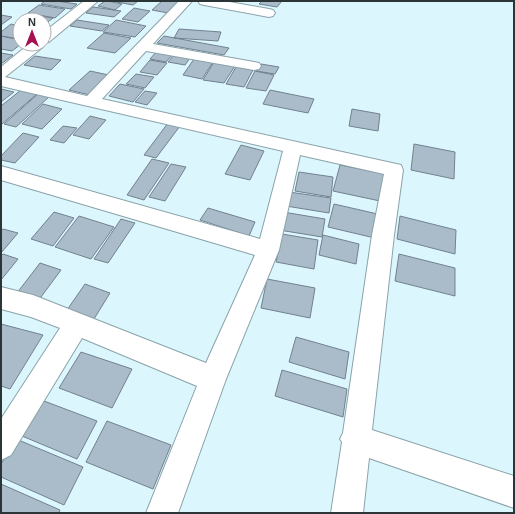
<svg xmlns="http://www.w3.org/2000/svg" width="515" height="514" viewBox="0 0 515 514" font-family="Arial,sans-serif">
<style>
.building{fill:#aabbca;stroke:#71818f}
.lines{fill:none;stroke-linecap:round;stroke-linejoin:round}
.minor-casing{stroke:#8aa3a9;stroke-width:2}
.minor{fill:#fff;fill-rule:evenodd}
</style>
<rect width="100%" height="100%" fill="#dcf6fd"/>
<!-- building -->
<path class="building" d="M45,1h11l21,3 -6,5 -30,-5z
M105,1h3l14,3 -7,6 -17,-4z
M118,1h20l-5,4 -16,-3z
M162,1h11l6,1 -11,11 -16,-3z
M262,1h20l-5,6 -18,-3z
M39,5l26,4 -10,9 -27,-5z
M93,7l28,4 -7,6 -28,-4z
M134,8l16,3 -12,11 -16,-3z
M1,15l11,2 -11,8z
M33,15l20,3 -9,7v-5h-18z
M77,20l32,5 -7,6 -32,-5z
M116,20l30,6 -11,11 -32,-5z
M11,24l9,2v13l-19,-3v-4z
M179,29l42,3 -3,9 -44,-3z
M104,33l27,5 -16,15 -28,-5z
M1,36l19,4 1,4 -9,7 -11,-2z
M164,36l65,12 -5,7 -67,-12z
M157,51l16,3 -7,8 -16,-3z
M1,53l12,2 -12,9z
M174,55l16,3 -5,7 -17,-3z
M35,56l26,4 -10,10 -27,-5z
M194,59l19,3 -11,17 -19,-4z
M150,60l17,3 -10,12 -17,-3z
M214,62l21,4 -11,17 -21,-3z
M261,64l18,3 -4,7 -19,-3z
M236,67l17,3 -9,17 -18,-3z
M90,71l19,4 -19,20 -21,-5z
M255,71l19,4 -8,16 -20,-3z
M136,74l18,3 -9,11 -19,-4z
M120,84l24,5 -11,13 -24,-6z
M1,89l13,3 -13,10z
M21,90l16,4 -35,30 -1,-1v-17z
M270,90l44,9 -6,14 -45,-9z
M145,91l12,2 -10,12 -12,-3z
M38,94l12,2 -34,31 -12,-3z
M43,104l19,5 -20,20 -20,-5z
M352,109l28,5 -2,17 -29,-5z
M90,116l16,4 -17,19 -16,-4z
M168,123l12,3 -24,32 -12,-3z
M63,126l14,2 -13,15 -14,-3z
M23,133l16,4 -24,26 -14,-3v-4z
M414,144l41,8 -1,27 -43,-9z
M241,145l23,6 -14,29 -25,-6z
M152,159l17,4 -25,37 -17,-5z
M171,164l15,3 -21,34 -16,-4z
M340,165l45,9 -5,27 -47,-10z
M299,172l34,5 -2,20 -36,-6z
M289,192l42,6 -2,15 -43,-7z
M334,204l48,11 -3,24 -51,-12z
M208,208l47,14 -6,14 -49,-16z
M54,212l20,6 -21,28 -22,-7z
M283,212l42,7 -3,18 -43,-7z
M79,216l35,11 -23,32 -36,-12z
M400,216l56,14 -1,24 -58,-15z
M121,219l14,4 -27,40 -14,-4z
M3,229l15,4 -17,20v-22z
M282,234l36,6 -4,29 -38,-7z
M323,235l36,9 -3,20 -37,-9z
M3,254l15,5 -17,21v-24z
M399,254l56,14v28l-60,-15z
M40,263l21,7 -23,31 -21,-8z
M267,279l48,9 -5,30 -49,-10z
M85,284l25,9 -16,26 -27,-9z
M1,324l42,11 -33,54 -9,-3z
M296,337l53,15 -4,27 -56,-17z
M81,352l51,17 -20,39 -53,-20z
M282,370l65,19 -4,28 -68,-21z
M44,401l53,20 -20,38 -55,-23z
M107,421l64,24 -18,44 -67,-27z
M16,439l67,28 -19,38 -63,-28v-13z
M1,484l59,26 -1,3h-58z"/>
<g class="lines">
<defs>
<path id="minor" d="M84,1h14l-49,41 -5,1 1,1 -2,3 -38,30 82,19 92,-95h13l-39,43 101,18 5,1 2,3 -2,3 -5,1 -108,-19 -44,48 299,66 2,5 -9,65 -22,195 142,46v32l-145,-50 -6,55h-32l11,-71 -2,-3 3,-6 29,-198 12,-61 -84,-19 -21,95 -53,129 -48,134h-32l51,-127 -115,-48 -71,117 -10,5v-41l59,-91 -29,-11 -30,-8v-22l32,8 173,68 49,-108 -254,-75v-14l259,73 23,-88 -282,-65v-19l28,-23h15v-12z
M198,1h26l45,8 4,1 2,3 -2,3 -4,1 -65,-12 -4,-1z"/>
</defs>
<!-- minor casing -->
<use href="#minor" class="minor-casing"/>
<!-- minor -->
<use href="#minor" class="minor"/>
</g>
<!-- border -->
<rect width="515" height="514" fill="none" stroke="#2b3538" stroke-width="4"/>
<!-- north arrow -->
<g transform="translate(32 32)"><circle r="19" fill="#fefefe" stroke="#aaaeaf"/>
<path d="M0-3L7 15L0 10L-7 15Z" fill="#a6124f"/>
<text y="-6" font-size="11" font-weight="bold" text-anchor="middle" fill="#2b3538">N</text>
</g>
</svg>
